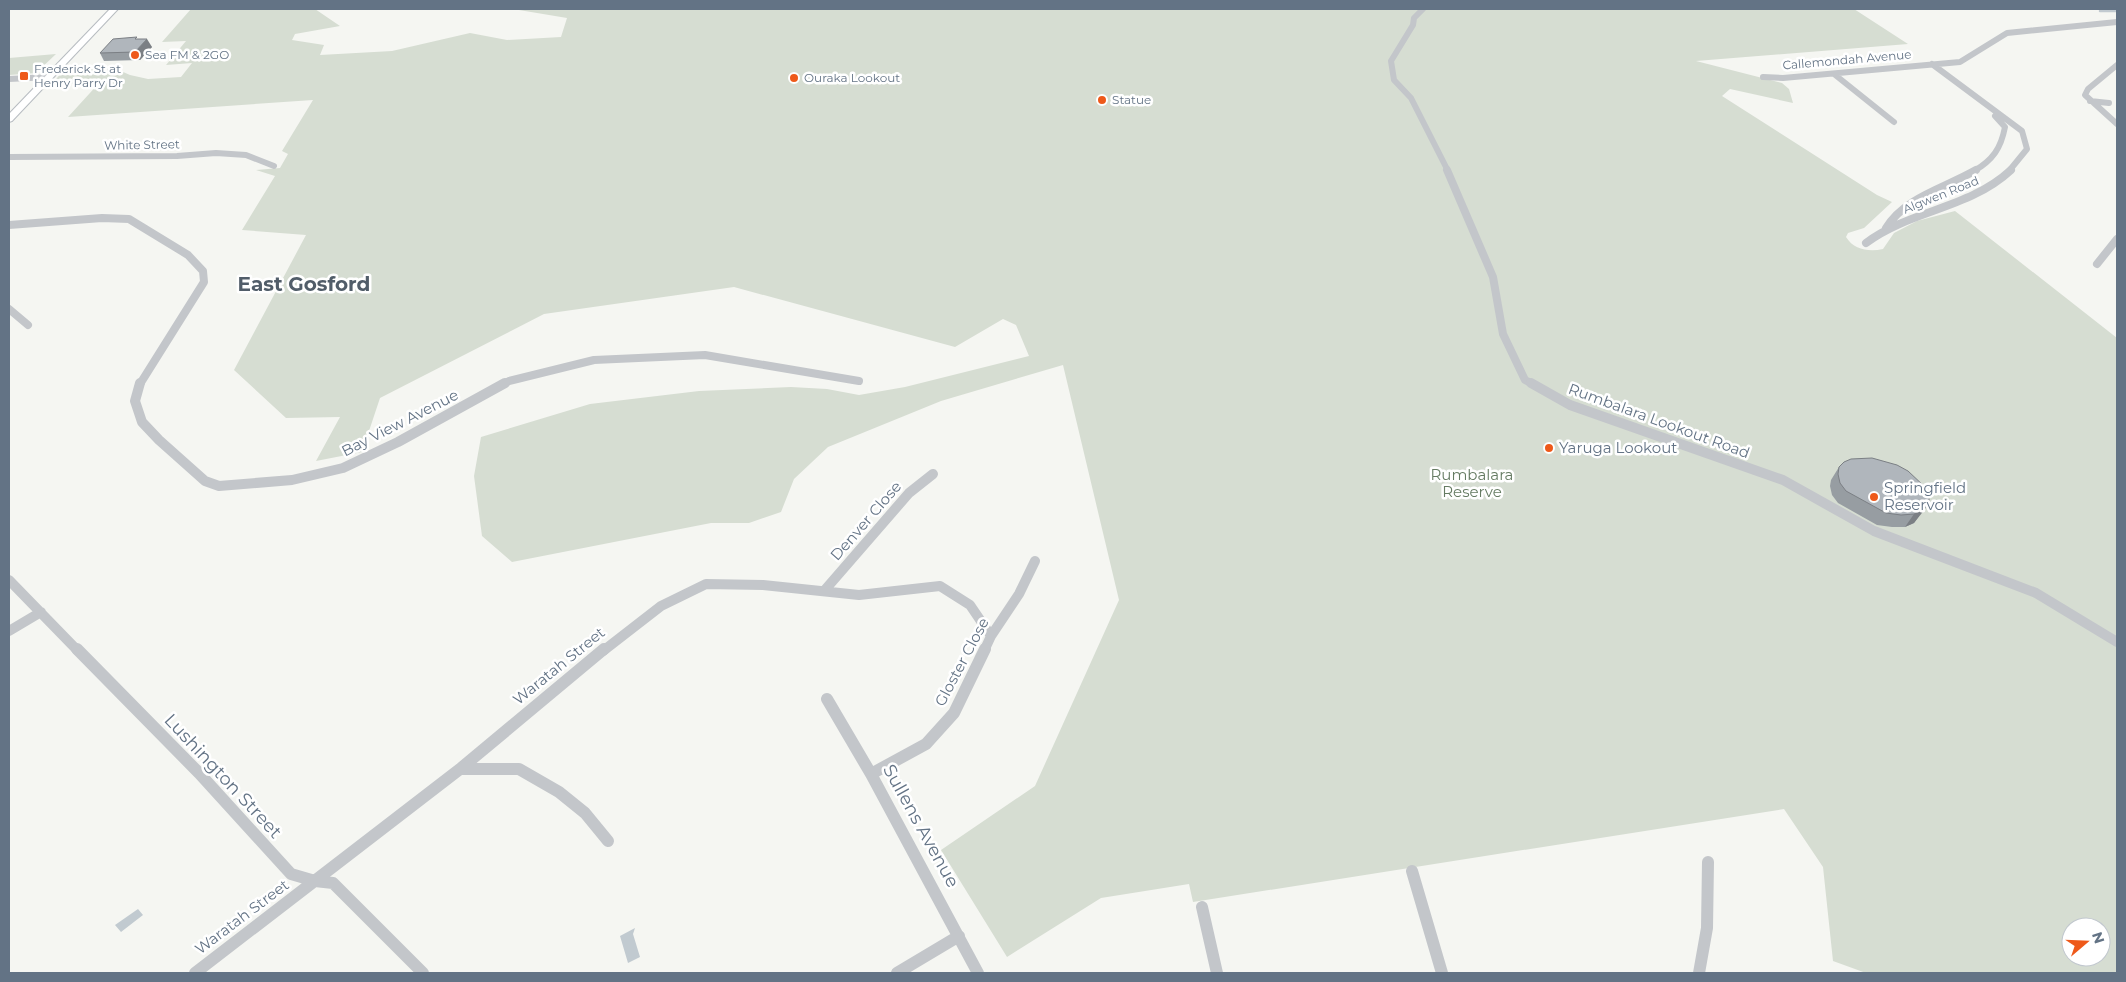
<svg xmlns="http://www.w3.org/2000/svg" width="2126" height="982" viewBox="0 0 2126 982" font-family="Montserrat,sans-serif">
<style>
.green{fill:#d6ddd2;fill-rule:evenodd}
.water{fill:#c1cad0}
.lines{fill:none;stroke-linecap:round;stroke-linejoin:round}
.stream{stroke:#c1cad0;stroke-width:2.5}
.secondary-casing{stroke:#b7bcc1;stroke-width:2}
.minor-far3{stroke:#c3c6ca;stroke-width:6}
.minor-far2{stroke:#c3c6ca;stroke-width:8}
.minor-far1{stroke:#c3c6ca;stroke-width:10}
.minor{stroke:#c3c6ca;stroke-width:12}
.secondary{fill:#fff;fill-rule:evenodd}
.wall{fill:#979da2}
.shaded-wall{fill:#7b7f84}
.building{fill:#b0b6bc;stroke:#7b7f84}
.poi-dot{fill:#ee591a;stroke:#fff;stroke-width:2}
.labels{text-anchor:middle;stroke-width:5;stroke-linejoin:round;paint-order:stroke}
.far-poi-label{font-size:12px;fill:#637385;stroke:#fff;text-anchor:start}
.far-street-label{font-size:12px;fill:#637385;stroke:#fff}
.street-label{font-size:15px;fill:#637385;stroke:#fff}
.poi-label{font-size:15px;fill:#637385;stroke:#fff;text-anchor:start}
.park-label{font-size:15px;fill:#657b62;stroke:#fff}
.near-street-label{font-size:18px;fill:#637385;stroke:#fff}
.district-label{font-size:20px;font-weight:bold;fill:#515d69;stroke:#fff}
</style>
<rect width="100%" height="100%" fill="#f5f6f2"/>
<!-- green -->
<path class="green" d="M191,9h124l25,17 -45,8 -3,6 32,5 -4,10 72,-4 78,-18 37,7 54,-3 6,-19 -54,-9h1341l54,35 -212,17 86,22 7,6 4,14 -63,-14 -8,7 155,99 15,7 -28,26 -16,5 -2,4c8,13 23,15 37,12l11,-16 23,-12 38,-10 162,127v635h-251l-33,-12 -10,-94 -39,-58 -591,93 -4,-18 -88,14 -94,59 -66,-107 94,-64 84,-186 -56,-235 -122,36 -113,46 -34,32 -13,33 -32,11h-38l-199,39 -30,-26 -8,-60 7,-39 109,-33 109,-13 92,-4 36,2 32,6 46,-8 124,-31 -13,-31 -13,-6 -48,28 -221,-60 -190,27 -164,84 -18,54 -46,9 24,-44 -54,1 -52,-48 72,-135 -64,-5 33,-54 -19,-6 24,-2 8,-14 -6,-3 31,-51 -245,17 32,-35 -49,3 12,-14 51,-3 16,7 18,4 33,-2 11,-14 -26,2 20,-24 -24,1zM2071,927h30v30h-30z
M56,54l-20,19 -27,2v-17z"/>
<!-- water -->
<path class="water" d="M138,909l5,6 -22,17 -6,-7z
M635,928l-2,6 7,23 -12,6 -8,-27z"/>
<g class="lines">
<!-- stream -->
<path class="stream" d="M2100,11h17"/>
<defs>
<path id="secondary" d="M110,9h8l-106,112 -3,1v-8z"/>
</defs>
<!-- secondary casing -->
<use href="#secondary" class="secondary-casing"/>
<!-- minor-far3 -->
<path class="minor-far3" d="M1423,9l-9,9 -1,7 -22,36 3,19 17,18 37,73
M1932,64l90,67 5,18 -18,22
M2117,65l-29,24 -3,6 32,29
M1834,74l60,48
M1763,77l20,1 177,-16 47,-29 110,-11
M9,79l41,-2
M2090,101l19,2
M9,157l168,-1 39,-3 30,2 28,11
M1974,171c19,-11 27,-23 31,-44l-10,-11"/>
<!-- minor-far2 -->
<path class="minor-far2" d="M1447,170l46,107 10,57 22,46 8,4
M9,225l93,-7 27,1 59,36 15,16 1,11 -64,102
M1886,228c19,-31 59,-40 90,-58
M1866,243c44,-33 103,-34 145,-73
M2097,264l20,-25
M9,309l19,16
M503,384l6,-3 85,-21 111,-5 154,26"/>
<!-- minor-far1 -->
<path class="minor-far1" d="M140,383l-5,18 7,21 17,18 46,41 14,5 73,-6 51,-12 55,-26 107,-59
M1531,383l39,22 213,75 91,51 162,62 81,49
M9,580l69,71
M824,591l85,-98 24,-19
M9,631l32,-19
M603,651l58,-45 45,-22 57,1 96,10 81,-9 30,19 21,31
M984,651l7,-15 28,-42 16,-33"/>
<!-- minor -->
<path class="minor" d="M77,649l122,124 92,101 24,7 18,2 90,90
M827,699l44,75 107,199
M460,769h59l40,23 26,21 23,28
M871,774l55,-30 28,-31 31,-64
M1412,871l30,102
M1202,907l15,66
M195,973l265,-204 144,-120
M897,973l62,-37
M1699,973l8,-45 1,-66"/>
<!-- secondary -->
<use href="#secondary" class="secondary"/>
</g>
<!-- wall -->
<path class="wall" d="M138,39l14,8 -12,13 -36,1 -4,-8z
M1839,467l80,49 -5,7 -9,4h-13l-15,-2 -39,-22 -6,-8 -2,-9 1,-6z"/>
<!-- shaded-wall -->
<path class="shaded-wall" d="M147,39l5,8 -12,13 -5,-8z
M1929,504l-15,19 -9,4 9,-13z"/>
<!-- building -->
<path class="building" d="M137,37l-2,2h12l-12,13 -35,1 13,-14z
M1872,458l25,7 11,6 17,16 4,9v8l-6,6 -9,4 -13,1 -15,-2 -40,-22 -6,-8 -2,-9 1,-7 5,-5 7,-3z"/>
<!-- markers -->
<g class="poi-dot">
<circle cx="135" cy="55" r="5"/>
<rect x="19" y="71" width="10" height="10" rx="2.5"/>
<circle cx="794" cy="78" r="5"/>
<circle cx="1102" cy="100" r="5"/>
<circle cx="1549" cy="448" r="5"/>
<circle cx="1874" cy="497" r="5"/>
</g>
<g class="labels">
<!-- far-poi labels -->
<g class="far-poi-label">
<text x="145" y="59">Sea FM &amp; 2GO</text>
<text x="34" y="73">Frederick St at<tspan x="34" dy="14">Henry Parry Dr</tspan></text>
<text x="804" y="82">Ouraka Lookout</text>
<text x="1112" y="104">Statue</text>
</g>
<!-- far-street labels -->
<g class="far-street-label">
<text transform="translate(1847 60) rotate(-5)" y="4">Callemondah Avenue</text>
<text transform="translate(142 145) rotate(-1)" y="4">White Street</text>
<text transform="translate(1941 195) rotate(-22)" y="4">Algwen Road</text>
</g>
<!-- street labels -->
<g class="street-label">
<text transform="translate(1659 421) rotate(20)" y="5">Rumbalara Lookout Road</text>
<text transform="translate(400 423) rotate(-27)" y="5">Bay View Avenue</text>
<text transform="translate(866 521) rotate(-49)" y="5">Denver Close</text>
<text transform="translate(962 662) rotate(-62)" y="5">Gloster Close</text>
<text transform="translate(559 666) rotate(-39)" y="5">Waratah Street</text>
<text transform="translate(242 917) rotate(-37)" y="5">Waratah Street</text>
</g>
<!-- poi labels -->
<g class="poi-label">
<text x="1559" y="453">Yaruga Lookout</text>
<text x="1884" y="493">Springfield<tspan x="1884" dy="17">Reservoir</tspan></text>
</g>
<!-- park labels -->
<g class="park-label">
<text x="1472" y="480">Rumbalara<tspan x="1472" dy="17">Reserve</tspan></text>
</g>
<!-- near-street labels -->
<g class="near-street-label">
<text transform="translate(223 776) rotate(47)" y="6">Lushington Street</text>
<text transform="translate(921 826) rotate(61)" y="6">Sullens Avenue</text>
</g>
<!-- district labels -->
<g class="district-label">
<text x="304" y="291">East Gosford</text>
</g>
</g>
<!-- border -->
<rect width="2126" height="982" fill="none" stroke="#637385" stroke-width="20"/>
<!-- north arrow -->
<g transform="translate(2086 942) rotate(71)"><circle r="24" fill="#ffffff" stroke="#c1c7ce"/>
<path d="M0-4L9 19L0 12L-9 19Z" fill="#ee591a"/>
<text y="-8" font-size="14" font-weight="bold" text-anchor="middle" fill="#637385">N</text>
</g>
</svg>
